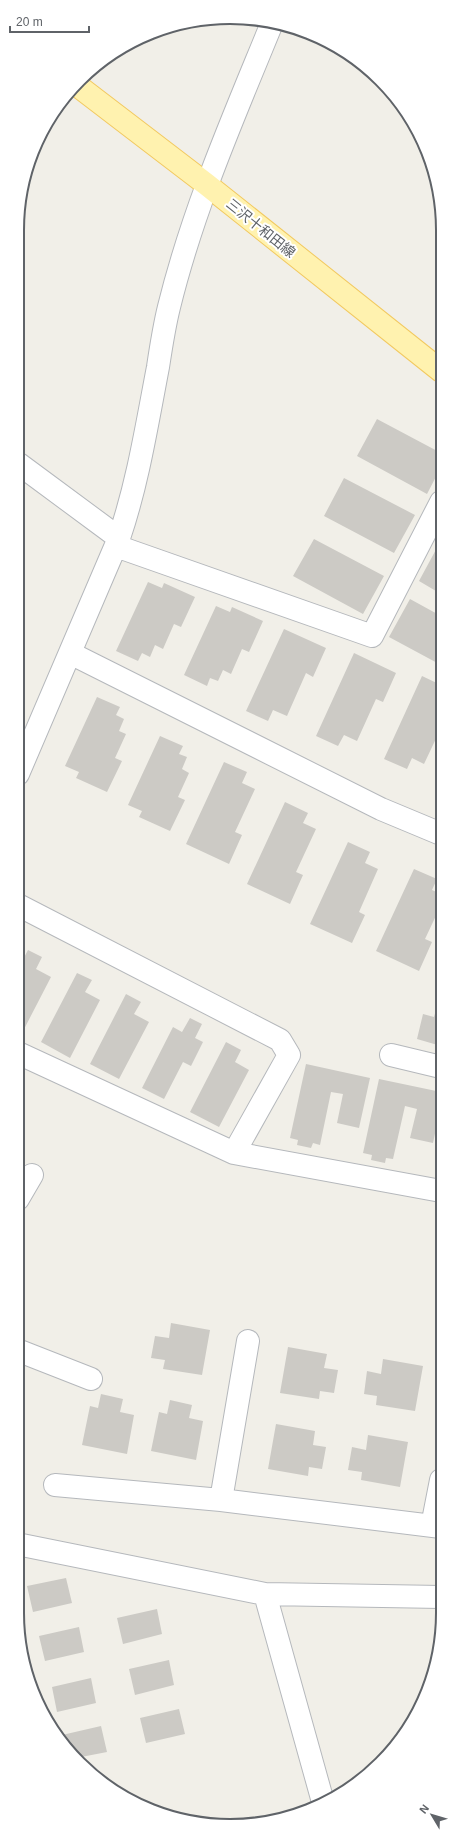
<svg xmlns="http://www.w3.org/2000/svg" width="460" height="1843" viewBox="0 0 460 1843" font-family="Helvetica,'Noto Sans JP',sans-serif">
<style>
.building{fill:#cccac5}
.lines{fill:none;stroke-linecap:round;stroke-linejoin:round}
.minor-casing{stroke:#b5b8bc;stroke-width:24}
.major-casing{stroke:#f2c960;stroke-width:24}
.minor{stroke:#fff;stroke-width:22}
.major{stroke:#fff2af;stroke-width:22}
.labels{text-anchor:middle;stroke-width:4;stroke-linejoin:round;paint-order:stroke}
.street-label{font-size:14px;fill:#5f6368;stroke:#fff}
.rim{fill:none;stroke:#5f6368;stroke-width:2}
</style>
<rect width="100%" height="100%" fill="#f1efe8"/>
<!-- building -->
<path class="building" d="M377,419l64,34v14l-14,27 -70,-38z
M344,478l71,37 -21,38 -70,-37z
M314,539l70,37 -21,38 -70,-38z
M439,544l2,1v49l-22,-13z
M148,582l14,6 2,-5 31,14 -14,30 -7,-3 -11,25 -8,-4 -5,12 -8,-4 -4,8 -22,-10z
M410,599l31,17v49l-52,-28z
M216,606l14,6 2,-5 31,14 -14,31 -7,-3 -11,25 -8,-4 -5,11 -8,-3 -3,8 -23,-11z
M284,629l42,19 -13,29 -7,-4 -19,43 -14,-6 -5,11 -22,-10z
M354,653l42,20 -13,29 -7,-3 -19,42 -13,-6 -6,11 -22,-10z
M422,676l19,9v43l-17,36 -12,-6 -5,11 -23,-10z
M97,697l23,10 -4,8 8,4 -5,12 7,3 -11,24 7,3 -15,31 -31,-14 3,-6 -14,-6z
M160,736l23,10 -4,8 8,3 -5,12 7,4 -11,24 7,3 -15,31 -31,-14 3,-6 -14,-6z
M224,762l23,10 -5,11 13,6 -20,43 7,3 -13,29 -43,-20z
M285,802l23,11 -5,10 13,6 -20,43 7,3 -13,29 -43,-20z
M348,842l22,10 -5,11 13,6 -19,43 6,3 -13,28 -42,-19z
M414,869l23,10 -5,11 9,4v11l-16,34 7,3 -13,29 -43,-20z
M28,950l14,7 -6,12 15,8 -30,58 -3,-2v-64z
M77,973l15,7 -7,12 15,8 -30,58 -29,-16z
M441,992v54l-24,-7 6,-25 11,3z
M126,994l15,8 -7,12 15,8 -30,57 -29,-15z
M190,1018l12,6 -7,14 8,4 -12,24 -8,-4 -19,37 -22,-11 31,-61 9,5z
M226,1042l15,8 -6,12 14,8 -30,57 -29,-15z
M306,1064l64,14 -11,50 -22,-5 6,-29 -12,-2 -11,53 -7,-2 -2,5 -14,-3 1,-5 -8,-2z
M379,1079l62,13v13l-8,38 -23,-5 7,-29 -12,-3 -12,53 -7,-1 -1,5 -14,-3 1,-5 -9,-2z
M171,1323l39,7 -8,45 -39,-6 2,-9 -14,-2 4,-22 14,2z
M288,1347l39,7 -3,14 14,2 -4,23 -14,-2 -1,8 -39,-6z
M383,1359l40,7 -8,45 -39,-6 1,-9 -13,-2 3,-23 14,3z
M101,1394l22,5 -3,13 14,3 -7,39 -45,-9 8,-39 8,2z
M170,1400l22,5 -3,13 14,3 -7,39 -45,-9 8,-39 8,2z
M276,1424l39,7 -2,14 13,2 -4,22 -13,-2 -1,9 -40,-7z
M368,1435l40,7 -8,45 -39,-7 1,-8 -14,-2 4,-23 14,3z
M66,1578l6,25 -39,9 -6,-26z
M20,1599l5,23 -6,1 -2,-23z
M157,1609l5,25 -39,10 -6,-26z
M79,1627l5,25 -39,9 -6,-25z
M29,1655l7,29 -5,1 -6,-29z
M169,1660l5,25 -39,10 -6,-26z
M91,1678l5,25 -39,9 -5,-25z
M179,1709l6,25 -39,9 -6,-25z
M101,1726l6,26 -31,6 -6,-4 -6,-10 -2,-9z"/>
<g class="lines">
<defs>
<path id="minor" d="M19,464l100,74
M116,546l256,90 69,-134
M70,653l311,156 60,25
M18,774l101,-236c19,-56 28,-114 39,-171 3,-20 6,-40 11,-60 24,-98 65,-191 103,-284
M18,905l262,135 9,15 -55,98
M18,1053l216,100 207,38
M391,1055l50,12
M18,1199l14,-24
M17,1350l74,29
M55,1485l166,15 220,27
M221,1500l27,-159
M432,1526l9,-46
M17,1544l248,50 176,3
M265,1594l58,208"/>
<path id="major" d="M78,86l128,98 235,187"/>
</defs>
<!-- minor casing -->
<use href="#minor" class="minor-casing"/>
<!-- major casing -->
<use href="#major" class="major-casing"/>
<!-- minor -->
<use href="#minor" class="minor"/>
<!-- major -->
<use href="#major" class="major"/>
</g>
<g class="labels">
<!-- street labels -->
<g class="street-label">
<text transform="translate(261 228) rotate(39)" y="5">三沢十和田線</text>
</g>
</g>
<!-- crop -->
<path d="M0 0H460V1843H0ZM230 24H230A206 206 0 0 1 436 230V1613A206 206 0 0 1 230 1819H230A206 206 0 0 1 24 1613V230A206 206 0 0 1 230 24Z" fill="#fff" fill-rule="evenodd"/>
<path class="rim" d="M230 24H230A206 206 0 0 1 436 230V1613A206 206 0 0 1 230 1819H230A206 206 0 0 1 24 1613V230A206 206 0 0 1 230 24Z"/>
<!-- north arrow -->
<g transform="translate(432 1815) rotate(308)" stroke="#ffffff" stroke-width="3" paint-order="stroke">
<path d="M0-3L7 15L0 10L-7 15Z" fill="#5f6368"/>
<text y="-6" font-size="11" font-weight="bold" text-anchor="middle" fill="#5f6368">N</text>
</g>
<!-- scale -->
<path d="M10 26v6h79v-6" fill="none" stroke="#5f6368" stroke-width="2"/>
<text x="16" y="26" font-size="12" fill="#5f6368" stroke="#ffffff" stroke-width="3" paint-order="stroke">20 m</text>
</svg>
